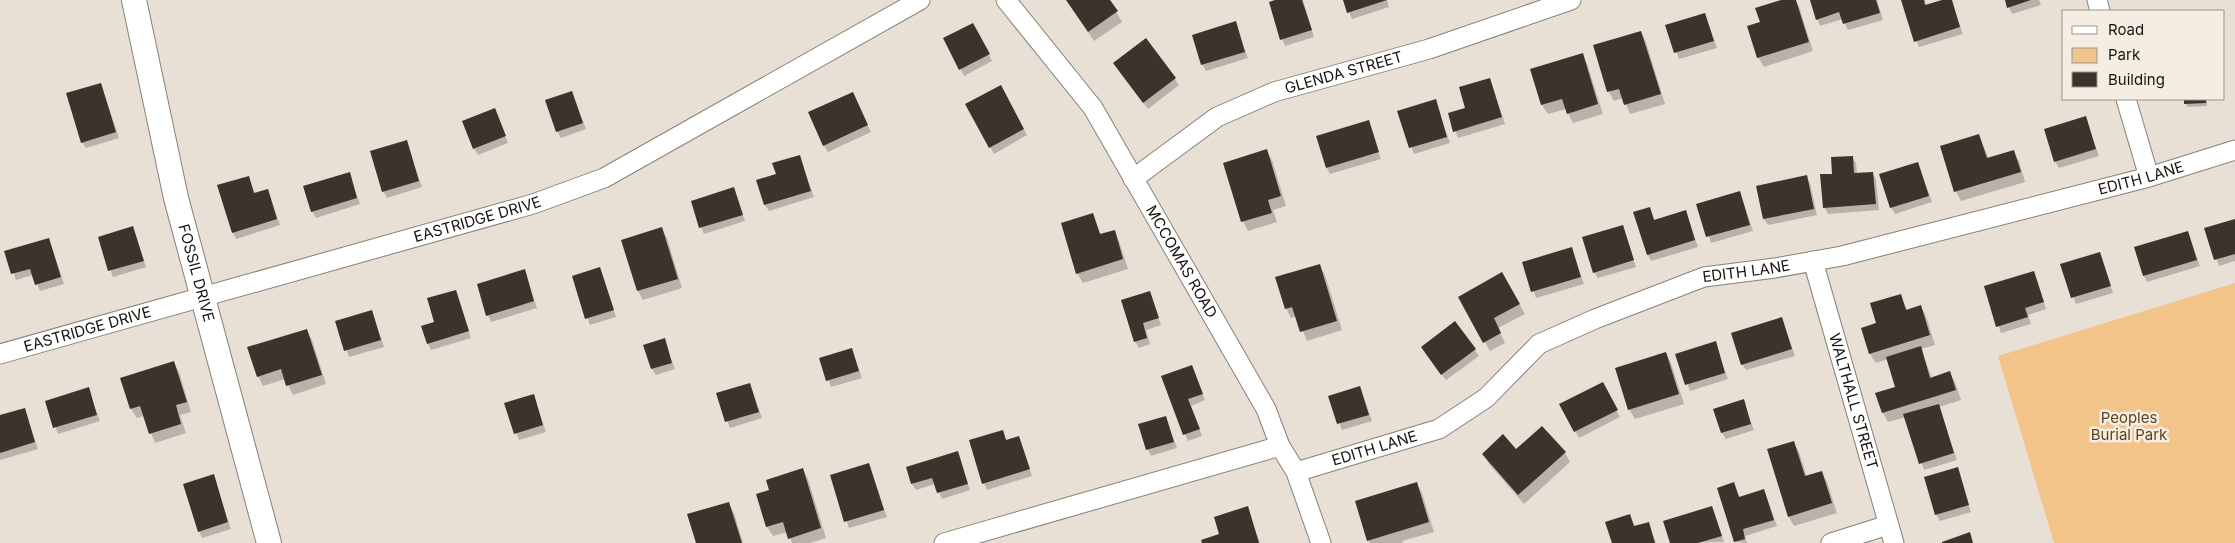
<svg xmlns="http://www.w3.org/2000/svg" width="2235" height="543" viewBox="0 0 2235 543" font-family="Inter,sans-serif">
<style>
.green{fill:#f3c48a}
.shadow{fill:#0003}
.building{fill:#3b342c}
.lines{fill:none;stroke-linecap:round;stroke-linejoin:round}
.minor-casing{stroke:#888177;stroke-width:21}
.tertiary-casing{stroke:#888177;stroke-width:26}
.minor{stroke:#fff;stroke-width:19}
.tertiary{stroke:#fff;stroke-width:24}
.labels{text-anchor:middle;stroke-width:5;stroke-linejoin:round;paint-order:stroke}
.street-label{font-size:15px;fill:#171410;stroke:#f5ede2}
.park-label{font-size:15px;fill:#5e4421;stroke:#f5ede2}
</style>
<rect width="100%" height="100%" fill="#e8dfd5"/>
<!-- green -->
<path class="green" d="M2235,283v260h-181l-56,-187z"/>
<!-- shadow -->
<path class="shadow" d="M1067,0h42l13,22 -28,19z
M1280,0h23l11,37 -29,9 -15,-43z
M1344,0h43l2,7 -37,12z
M1785,0h10l4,7 14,44 -49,16 -6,-10z
M1811,0h66l6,20 -35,10 -5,-11 -23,7z
M1902,0h23l1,6 25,-6 12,34 -44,13z
M2006,0h33l2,5 -29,9z
M1705,14l12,34 -38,11 -12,-33z
M1235,23l13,35 -42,13 -4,-7z
M977,31l15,30 -28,15 -19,-37z
M1641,32l5,10 19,62 -35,10 -7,-16 -9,3 -5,-9z
M1146,40l33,45 -31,24 -30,-39z
M1582,55l5,9 16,50 -30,9 -7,-14 -18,5 -6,-9 -11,-35z
M1490,79l15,45 -47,14 -9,-24 18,-5z
M101,84l18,54 -33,10 -4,-6z
M1000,87l27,48 -33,19 -27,-49z
M572,92l14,37 -25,9 -4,-7z
M2185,99h22v7l-20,1z
M856,100l15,32 -43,20 -4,-6z
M1435,101l15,42 -36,11 -15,-42z
M495,110l13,33 -30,12 -4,-7z
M2085,117l14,39 -40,12 -4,-7z
M1368,121l13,38 -51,15 -3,-6z
M1979,136l10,23 24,-7 6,9 6,21 -64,19 -5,-9 -14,-45z
M406,141l16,46 -35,11 -4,-7z
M1267,151l5,9 14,46 -13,4 4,12 -29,9 -5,-10z
M799,157l15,40 -45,14 -4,-6 12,-30z
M1852,157l4,6 1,11 16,-1 3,7 3,30 -51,4 -4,-7 9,-32z
M1918,163l14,39 -37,12 -4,-7z
M349,173l11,31 -44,14 -4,-7z
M1806,176l4,7 7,32 -49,10 -4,-6 -7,-33z
M248,177l7,17 13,-4 12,35 -44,14 -3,-7z
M734,189l11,32 -41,13 -3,-7z
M1740,192l13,39 -42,12 -13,-39z
M1649,208l6,13 31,-9 12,35 -47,14 -3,-6z
M1092,215l9,20 13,-4 5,10 9,28 -45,14 -6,-10z
M2235,220v41l-16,5 -13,-37z
M1622,226l14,41 -38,11 -4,-6z
M132,227l14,40 -33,10 -14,-39z
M662,229l5,9 15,50 -39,12 -5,-9 -16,-50z
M2188,232l12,34 -53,16 -3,-6z
M49,239l15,45 -24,7 -7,-16 -17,5 -10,-28z
M1571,249l13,35 -48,14 -12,-35z
M2099,253l14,40 -37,11 -14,-39z
M1319,265l6,10 17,55 -35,11 -10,-25 -6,2 -5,-10z
M600,268l16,49 -26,8 -17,-48z
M524,271l13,37 -46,14 -3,-7z
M2034,272l12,37 -18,6 3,9 -30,9 -16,-46z
M1502,274l23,40 -27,14 7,15 -15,8 -30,-54z
M455,291l16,47 -40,12 -3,-6z
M1150,293l11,32 -15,5 4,14 -11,4 -4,-7z
M1900,296l8,15 13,-4 5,9 9,29 -14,4 11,29 18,-5 5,9 6,18 -22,7 18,53 -33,10 -18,-53 -18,5 -5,-9 -6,-19 20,-6 -9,-29 -12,4 -6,-9 8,-30z
M372,311l12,36 -35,10 -12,-35z
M1782,319l13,37 -49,14 -4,-6z
M307,330l5,10 14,44 -33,11 -8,-16 -22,7 -5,-10z
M664,340l11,29 -19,6 -4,-6z
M1715,343l13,36 -38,12 -13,-36z
M852,350l10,28 -31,9 -10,-28z
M1475,350l4,6 -33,24 -20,-27z
M1666,353l5,10 13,41 -49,15 -6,-10z
M174,363l5,9 12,40 -11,3 6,18 -31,10 -11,-27 -7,2 -6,-9z
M1191,366l14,34 -14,6 11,30 -14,5 -26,-64z
M1602,383l18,34 -41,21 -18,-33z
M750,384l12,34 -32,10 -13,-34z
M1360,387l12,34 -30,9 -12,-33z
M88,389l12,32 -42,13 -11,-32z
M533,395l13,37 -27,8 -13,-37z
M1743,401l11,29 -28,9 -4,-6z
M24,409l14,40 -38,11v-44z
M1165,417l12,31 -26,8 -3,-6z
M1002,431l5,10 12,-3 13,38 -45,14 -3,-7z
M1793,442l6,10 8,25 15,-4 5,9 10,31 -43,13 -5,-9z
M1516,451l49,2 5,9 -46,42 -35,-40 -6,-10z
M957,453l13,37 -28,9 -7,-15 -19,6 -4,-6z
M869,464l18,53 -38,11 -18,-52z
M1957,468l14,44 -31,9 -4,-7z
M803,470l5,9 18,59 -16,5h-18l-4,-11 -15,4 -6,-9 -9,-32 13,-4z
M213,476l18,53 -29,9 -3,-7z
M1416,483l6,10 12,39 -32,9 1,2h-33l-2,-3z
M1734,484l6,14 24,-8 13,36 -32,10 2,7 -12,-1z
M728,503l6,10 9,30h-46z
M1712,507l12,35 -53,1z
M1247,508l13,35h-56l17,-8z
M1630,516l5,11 13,-4 8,20h-43z"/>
<!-- building -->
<path class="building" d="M1066,0h44l8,11 -30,21z
M1275,0h27l10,30 -32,10 -11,-38z
M1343,0h44l-40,13z
M1781,0h15l13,42 -52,16 -10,-32 13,-4 -5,-14z
M1810,0h66l4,13 -37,11 -4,-12 -23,8z
M1901,0h23l1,5 17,-5h10l8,27 -46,15z
M2005,0h26l-24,8z
M1705,13l9,28 -40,12 -9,-28z
M1236,21l9,31 -44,13 -9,-30z
M973,23l17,31 -31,16 -16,-32z
M1641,31l20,63 -37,11 -5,-16 -12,3 -14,-47z
M1146,38l30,40 -33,25 -30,-40z
M1583,53l15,51 -31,10 -5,-15 -21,6 -11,-36z
M1490,78l12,39 -49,15 -5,-19 17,-5 -6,-21z
M101,83l15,49 -35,11 -15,-50z
M1001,85l23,44 -35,19 -24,-44z
M572,91l11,32 -27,9 -11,-32z
M853,92l15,33 -45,21 -15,-34z
M1436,99l11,38 -38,11 -12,-37z
M2184,99h22v4l-22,1z
M495,108l11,28 -33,13 -11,-28z
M2086,116l10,33 -42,13 -10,-33z
M1369,120l10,32 -53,16 -10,-32z
M1979,134l8,24 27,-8 7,22 -67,20 -14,-46z
M407,140l12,41 -37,11 -12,-41z
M1267,149l14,47 -13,4 4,13 -31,9 -18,-59z
M800,155l11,36 -47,14 -8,-25 20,-6 -4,-11z
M1853,156l1,17 19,-1 3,32 -53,4 -3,-34h12l-1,-17z
M1918,162l11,34 -39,12 -11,-34z
M350,172l7,26 -46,14 -8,-26z
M1807,175l7,34 -51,10 -7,-33z
M249,176l5,17 14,-4 9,30 -45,14 -15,-48z
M734,187l9,28 -44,13 -8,-27z
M1740,191l10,34 -44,12 -10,-33z
M1650,207l4,13 32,-10 9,30 -48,15 -14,-43z
M1093,213l7,21 15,-4 8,29 -47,15 -15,-51z
M2235,219v35l-21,6 -10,-32z
M1623,225l11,35 -41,13 -11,-36z
M133,226l11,35 -36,10 -10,-34z
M662,227l16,52 -41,12 -16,-51z
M2188,231l9,29 -54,16 -9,-29z
M49,238l12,39 -26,8 -5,-16 -19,5 -7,-23z
M1572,247l9,30 -50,15 -9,-30z
M2100,252l11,34 -40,12 -11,-34z
M1320,264l17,57 -37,11 -8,-25 -7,2 -10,-32z
M600,267l14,43 -29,9 -13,-43z
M525,269l9,32 -48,15 -9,-32z
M2034,271l10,31 -19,6 3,9 -32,10 -12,-41z
M1502,272l18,32 -26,14 7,15 -18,10 -25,-46z
M456,290l13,41 -42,13 -6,-18 13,-4 -7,-24z
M1150,291l9,27 -16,5 4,15 -13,4 -13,-42z
M1901,294l5,16 15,-5 9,30 -61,19 -8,-26 15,-5 -6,-20z
M372,310l9,30 -37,11 -9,-30z
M1782,317l10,32 -51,16 -10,-32z
M1455,321l21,28 -35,26 -20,-28z
M307,329l15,46 -36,11 -5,-17 -24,8 -10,-30z
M665,338l7,25 -21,6 -8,-24z
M1716,341l9,32 -40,12 -10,-31z
M1921,346l9,32 20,-7 6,19 -74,23 -7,-20 20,-6 -9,-30z
M852,348l7,23 -33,10 -7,-23z
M1666,352l13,42 -51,16 -13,-42z
M174,361l13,41 -11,3 5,19 -32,10 -9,-28 -10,3 -10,-31z
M1192,365l11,29 -15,5 12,30 -17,6 -22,-59z
M1603,382l15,28 -44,22 -15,-28z
M750,383l9,29 -34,10 -9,-29z
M1360,386l9,29 -32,9 -9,-28z
M89,387l8,28 -44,13 -8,-27z
M534,394l9,31 -29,9 -10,-31z
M1744,399l7,25 -30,9 -8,-24z
M1939,404l15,49 -35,11 -16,-50z
M25,408l10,34 -35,11v-38z
M1166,416l8,26 -28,8 -8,-26z
M1542,426l24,26 -48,43 -36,-41 21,-20 13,15z
M1003,430l3,10 13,-4 11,33 -48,15 -13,-44z
M1794,441l11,35 17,-5 10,32 -44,14 -21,-68z
M958,451l10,33 -31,9 -5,-15 -21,6 -5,-17z
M869,463l15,47 -40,12 -14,-47z
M1958,467l11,38 -34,10 -11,-38z
M803,468l18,60 -33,11 -5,-17 -17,5 -10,-33 13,-4 -3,-10z
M214,474l14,48 -30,10 -15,-48z
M1417,482l12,40 -62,19 -12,-40z
M1734,482l5,15 25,-8 10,31 -31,9 2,10 -11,3 -17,-54z
M729,502l13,41h-46l-9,-29z
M1248,506l11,37h-57l-1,-3 18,-6 -5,-17z
M1712,506l10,30 -24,7h-28l-7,-22z
M1630,514l4,12 15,-4 6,21h-43l-7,-21z
M1970,532l3,11h-31v-1z"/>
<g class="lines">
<defs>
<g id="minor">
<path id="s1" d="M1006,0l87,108 173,301 14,37 16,26 25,71"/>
<path d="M2097,0l3,11"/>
<path d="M2126,99l23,78"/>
<path id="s2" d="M1133,179l84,-62 57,-25 155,-43 142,-49"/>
<path id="s3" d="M1813,261l81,282"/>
<path id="s4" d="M0,354l533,-150 71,-26 316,-178"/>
<path id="s5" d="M1296,472l143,-43 47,-31 53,-54 56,-25 109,-42 71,-9 67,-12 307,-79 86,-27"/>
<path d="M944,543l336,-97"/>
<path d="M1831,543l57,-18"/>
</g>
<g id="tertiary">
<path id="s6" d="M134,0l42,198 93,345"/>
</g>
</defs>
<!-- minor casing -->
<use href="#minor" class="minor-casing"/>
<!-- tertiary casing -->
<use href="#tertiary" class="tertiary-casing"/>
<!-- minor -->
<use href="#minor" class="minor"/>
<!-- tertiary -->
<use href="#tertiary" class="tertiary"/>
</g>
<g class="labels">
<!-- street labels -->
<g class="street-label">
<text dy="5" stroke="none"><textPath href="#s2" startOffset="239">GLENDA STREET</textPath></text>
<text dy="5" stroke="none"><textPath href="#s5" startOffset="908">EDITH LANE</textPath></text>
<text dy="5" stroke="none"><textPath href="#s4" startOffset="496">EASTRIDGE DRIVE</textPath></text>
<text dy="5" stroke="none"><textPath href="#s1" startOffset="316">MCCOMAS ROAD</textPath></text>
<text dy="5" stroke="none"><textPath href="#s5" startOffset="502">EDITH LANE</textPath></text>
<text dy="5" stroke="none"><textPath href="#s6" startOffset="280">FOSSIL DRIVE</textPath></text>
<text dy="5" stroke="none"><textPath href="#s4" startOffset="91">EASTRIDGE DRIVE</textPath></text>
<text dy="5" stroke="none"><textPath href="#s3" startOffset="146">WALTHALL STREET</textPath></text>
<text dy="5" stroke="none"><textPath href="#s5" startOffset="82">EDITH LANE</textPath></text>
</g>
<!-- park labels -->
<g class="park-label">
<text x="2129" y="423">Peoples<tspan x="2129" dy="17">Burial Park</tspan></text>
</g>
</g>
<!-- legend -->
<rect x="2062" y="10" width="162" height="90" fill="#f5ede2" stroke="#9c968e"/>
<rect x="2072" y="26" width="25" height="8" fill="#ffffff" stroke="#9c968e"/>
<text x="2108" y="35" font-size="15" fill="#171410">Road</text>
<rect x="2072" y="48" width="25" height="15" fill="#f3c48a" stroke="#9c968e"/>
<text x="2108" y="60" font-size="15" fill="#171410">Park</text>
<rect x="2072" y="72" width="25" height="15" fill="#3b342c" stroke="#9c968e"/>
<text x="2108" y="85" font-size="15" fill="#171410">Building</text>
</svg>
